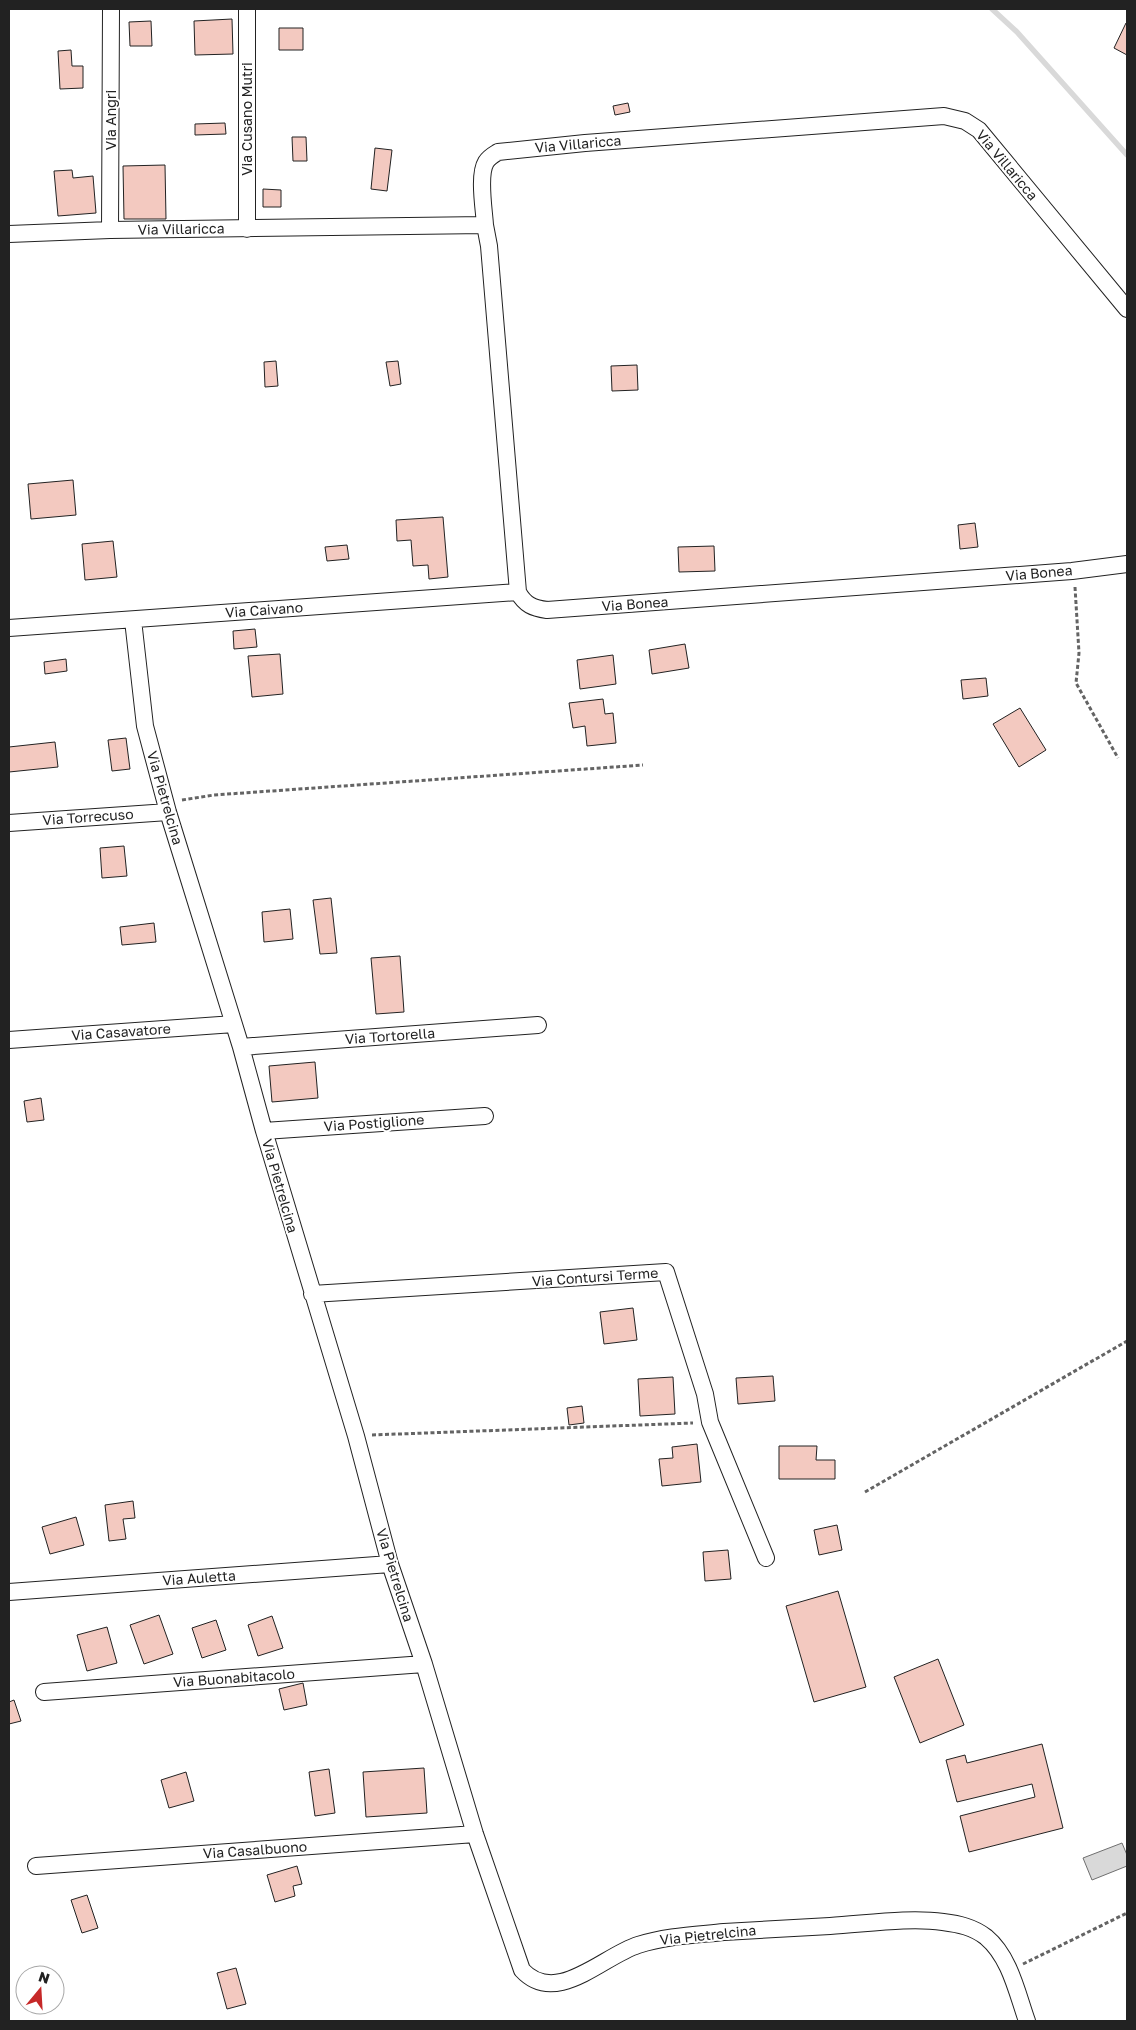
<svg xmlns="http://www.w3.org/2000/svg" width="1136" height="2030" viewBox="0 0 1136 2030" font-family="'Golos Text',sans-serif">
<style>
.water{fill:#d9d9d9;stroke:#6f6f6f}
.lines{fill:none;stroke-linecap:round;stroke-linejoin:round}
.stream{stroke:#d9d9d9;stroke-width:5.5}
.building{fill:#f3c9c0;stroke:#222}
.street-casing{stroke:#222;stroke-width:18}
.path{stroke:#646464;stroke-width:3;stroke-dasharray:4 2.5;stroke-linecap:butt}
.street{stroke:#fff;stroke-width:16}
.labels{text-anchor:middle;stroke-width:4;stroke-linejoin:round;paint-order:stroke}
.street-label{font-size:14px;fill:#222;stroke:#fff}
</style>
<rect width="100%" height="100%" fill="#fff"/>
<!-- water -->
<path class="water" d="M1122,1843l5,12v11l-35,14 -9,-22z"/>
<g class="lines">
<!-- stream -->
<path class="stream" d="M992,9l25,23 110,123"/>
</g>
<!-- building -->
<path class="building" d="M232,19l1,35 -38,1 -1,-34z
M151,21l1,25h-22l-1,-24z
M1126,23h1v32l-13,-7z
M279,28h24v22h-24z
M71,50l1,16h11v22l-23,1 -2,-38z
M628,103l2,9 -15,3 -2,-9z
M225,123l1,11 -31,1v-11z
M292,137h14l1,24h-14z
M375,148l17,2 -5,41 -16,-2z
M165,165l1,54h-42l-1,-53z
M72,170l1,8 20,-2 3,37 -38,3 -4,-45z
M263,189l18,1v17h-18z
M276,361l2,25 -13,1 -1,-25z
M398,361l3,23 -11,2 -4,-24z
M637,365l1,25 -26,1 -1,-25z
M73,480l3,35 -45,4 -3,-35z
M443,517l5,60 -19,2 -1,-14 -15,1 -2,-26 -14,1 -1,-21z
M975,523l3,24 -18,2 -2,-24z
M113,541l4,36 -32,3 -3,-36z
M347,545l2,14 -22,2 -2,-14z
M714,546l1,25 -36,1 -1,-25z
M255,629l2,18 -23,2 -1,-18z
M685,644l4,24 -37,6 -3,-24z
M280,654l3,40 -31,3 -4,-41z
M613,655l3,29 -36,5 -3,-29z
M66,659l1,12 -22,3 -1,-12z
M986,678l2,18 -25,3 -2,-19z
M603,699l2,15 8,-1 3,30 -29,3 -2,-20 -12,2 -4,-25z
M1020,708l26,42 -27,17 -26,-43z
M126,738l4,31 -18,2 -4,-31z
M55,742l3,25 -49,5v-25z
M124,846l3,30 -25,2 -2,-30z
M331,898l6,55 -17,1 -7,-54z
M290,909l3,30 -29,3 -2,-30z
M154,923l2,19 -34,3 -2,-18z
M400,956l4,56 -28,2 -5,-56z
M315,1062l3,36 -46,4 -3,-36z
M41,1098l3,22 -17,2 -3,-21z
M633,1308l4,32 -33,4 -4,-32z
M773,1376l2,25 -37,3 -2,-26z
M673,1377l2,37 -35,2 -2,-37z
M582,1406l2,17 -15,2 -2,-17z
M697,1444l4,38 -39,4 -3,-27 14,-1 -1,-11z
M779,1446h38l-1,14h19v19h-56z
M133,1501l2,17 -12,1 3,20 -17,2 -4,-36z
M76,1517l8,28 -34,9 -8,-27z
M837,1525l5,25 -23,5 -5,-25z
M728,1550l3,29 -26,2 -2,-29z
M838,1591l28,96 -52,15 -28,-96z
M159,1615l14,39 -29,10 -14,-39z
M272,1616l11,32 -25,8 -10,-31z
M216,1620l10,30 -24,8 -10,-30z
M107,1627l10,36 -30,8 -10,-36z
M938,1659l26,66 -44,18 -26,-66z
M303,1683l4,22 -23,5 -5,-21z
M14,1700l7,21 -12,3v-22z
M1042,1744l21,84 -94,24 -9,-36 75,-19 -3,-13 -75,18 -11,-42 19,-5 2,8z
M424,1768l3,45 -61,4 -3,-45z
M329,1769l6,44 -20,3 -6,-44z
M186,1772l8,29 -25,7 -8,-28z
M297,1866l5,18 -9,2 2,10 -20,6 -8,-27z
M87,1895l11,33 -16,5 -11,-33z
M236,1968l10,36 -19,5 -10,-36z"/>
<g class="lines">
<defs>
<path id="street" d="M485,225l4,21 29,346c7,13 15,16 29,18l525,-39 55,-7
M247,229v-220
M110,230l1,-221
M9,234l101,-4 375,-5c-1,-16 -7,-50 1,-63 3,-5 7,-7 12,-10l87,-9 359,-27 21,5 14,9 148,179
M133,620l12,106 23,86 73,235 23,84 92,305 34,128 34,100 51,170 47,136c34,37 81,-14 116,-25 28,-9 57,-10 86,-13 35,-2 70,-4 106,-6 35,-2 79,-9 113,-4 16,2 30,5 43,15 24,20 31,56 41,84
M9,628l509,-36
M9,823l159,-11
M9,1040l225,-16
M241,1047l297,-22
M264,1131l221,-15
M312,1294l354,-22 39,122 5,28 56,136
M9,1592l381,-28
M44,1692l380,-28
M36,1866l439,-32"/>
</defs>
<!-- street casing -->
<use href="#street" class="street-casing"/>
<!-- path -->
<path class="path" d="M1075,587l4,66 -3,30 42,75
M182,800l32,-5 429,-30
M372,1435l321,-12
M865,1492l262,-151
M1023,1964l104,-51"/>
<!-- street -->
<use href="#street" class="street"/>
</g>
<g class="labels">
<!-- street labels -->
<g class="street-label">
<text transform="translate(247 119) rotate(-90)" y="5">Via Cusano Mutri</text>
<text transform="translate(111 120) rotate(-90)" y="5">Via Angri</text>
<text transform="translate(578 144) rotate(-5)" y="5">Via Villaricca</text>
<text transform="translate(1007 165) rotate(50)" y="5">Via Villaricca</text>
<text transform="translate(181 229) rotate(-1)" y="5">Via Villaricca</text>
<text transform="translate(1039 573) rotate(-5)" y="5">Via Bonea</text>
<text transform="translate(635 604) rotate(-4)" y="5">Via Bonea</text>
<text transform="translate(264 610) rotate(-4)" y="5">Via Caivano</text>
<text transform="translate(165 798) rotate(74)" y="5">Via Pietrelcina</text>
<text transform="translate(88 817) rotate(-4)" y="5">Via Torrecuso</text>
<text transform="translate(121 1032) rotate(-4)" y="5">Via Casavatore</text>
<text transform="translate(390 1036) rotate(-4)" y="5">Via Tortorella</text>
<text transform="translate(374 1123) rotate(-4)" y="5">Via Postiglione</text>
<text transform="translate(280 1186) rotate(74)" y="5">Via Pietrelcina</text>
<text transform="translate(595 1277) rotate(-4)" y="5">Via Contursi Terme</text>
<text transform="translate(395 1575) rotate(73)" y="5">Via Pietrelcina</text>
<text transform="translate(199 1578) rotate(-4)" y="5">Via Auletta</text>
<text transform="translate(234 1678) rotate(-4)" y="5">Via Buonabitacolo</text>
<text transform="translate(255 1850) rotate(-4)" y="5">Via Casalbuono</text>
<text transform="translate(708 1935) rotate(-6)" y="5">Via Pietrelcina</text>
</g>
</g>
<!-- border -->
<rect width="1136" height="2030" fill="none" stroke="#222222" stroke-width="20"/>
<!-- north arrow -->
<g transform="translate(40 1990) rotate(18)"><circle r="24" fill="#ffffff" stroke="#a7a7a7"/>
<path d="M0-4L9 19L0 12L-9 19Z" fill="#c62828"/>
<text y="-8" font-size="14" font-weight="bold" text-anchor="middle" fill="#222222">N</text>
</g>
</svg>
